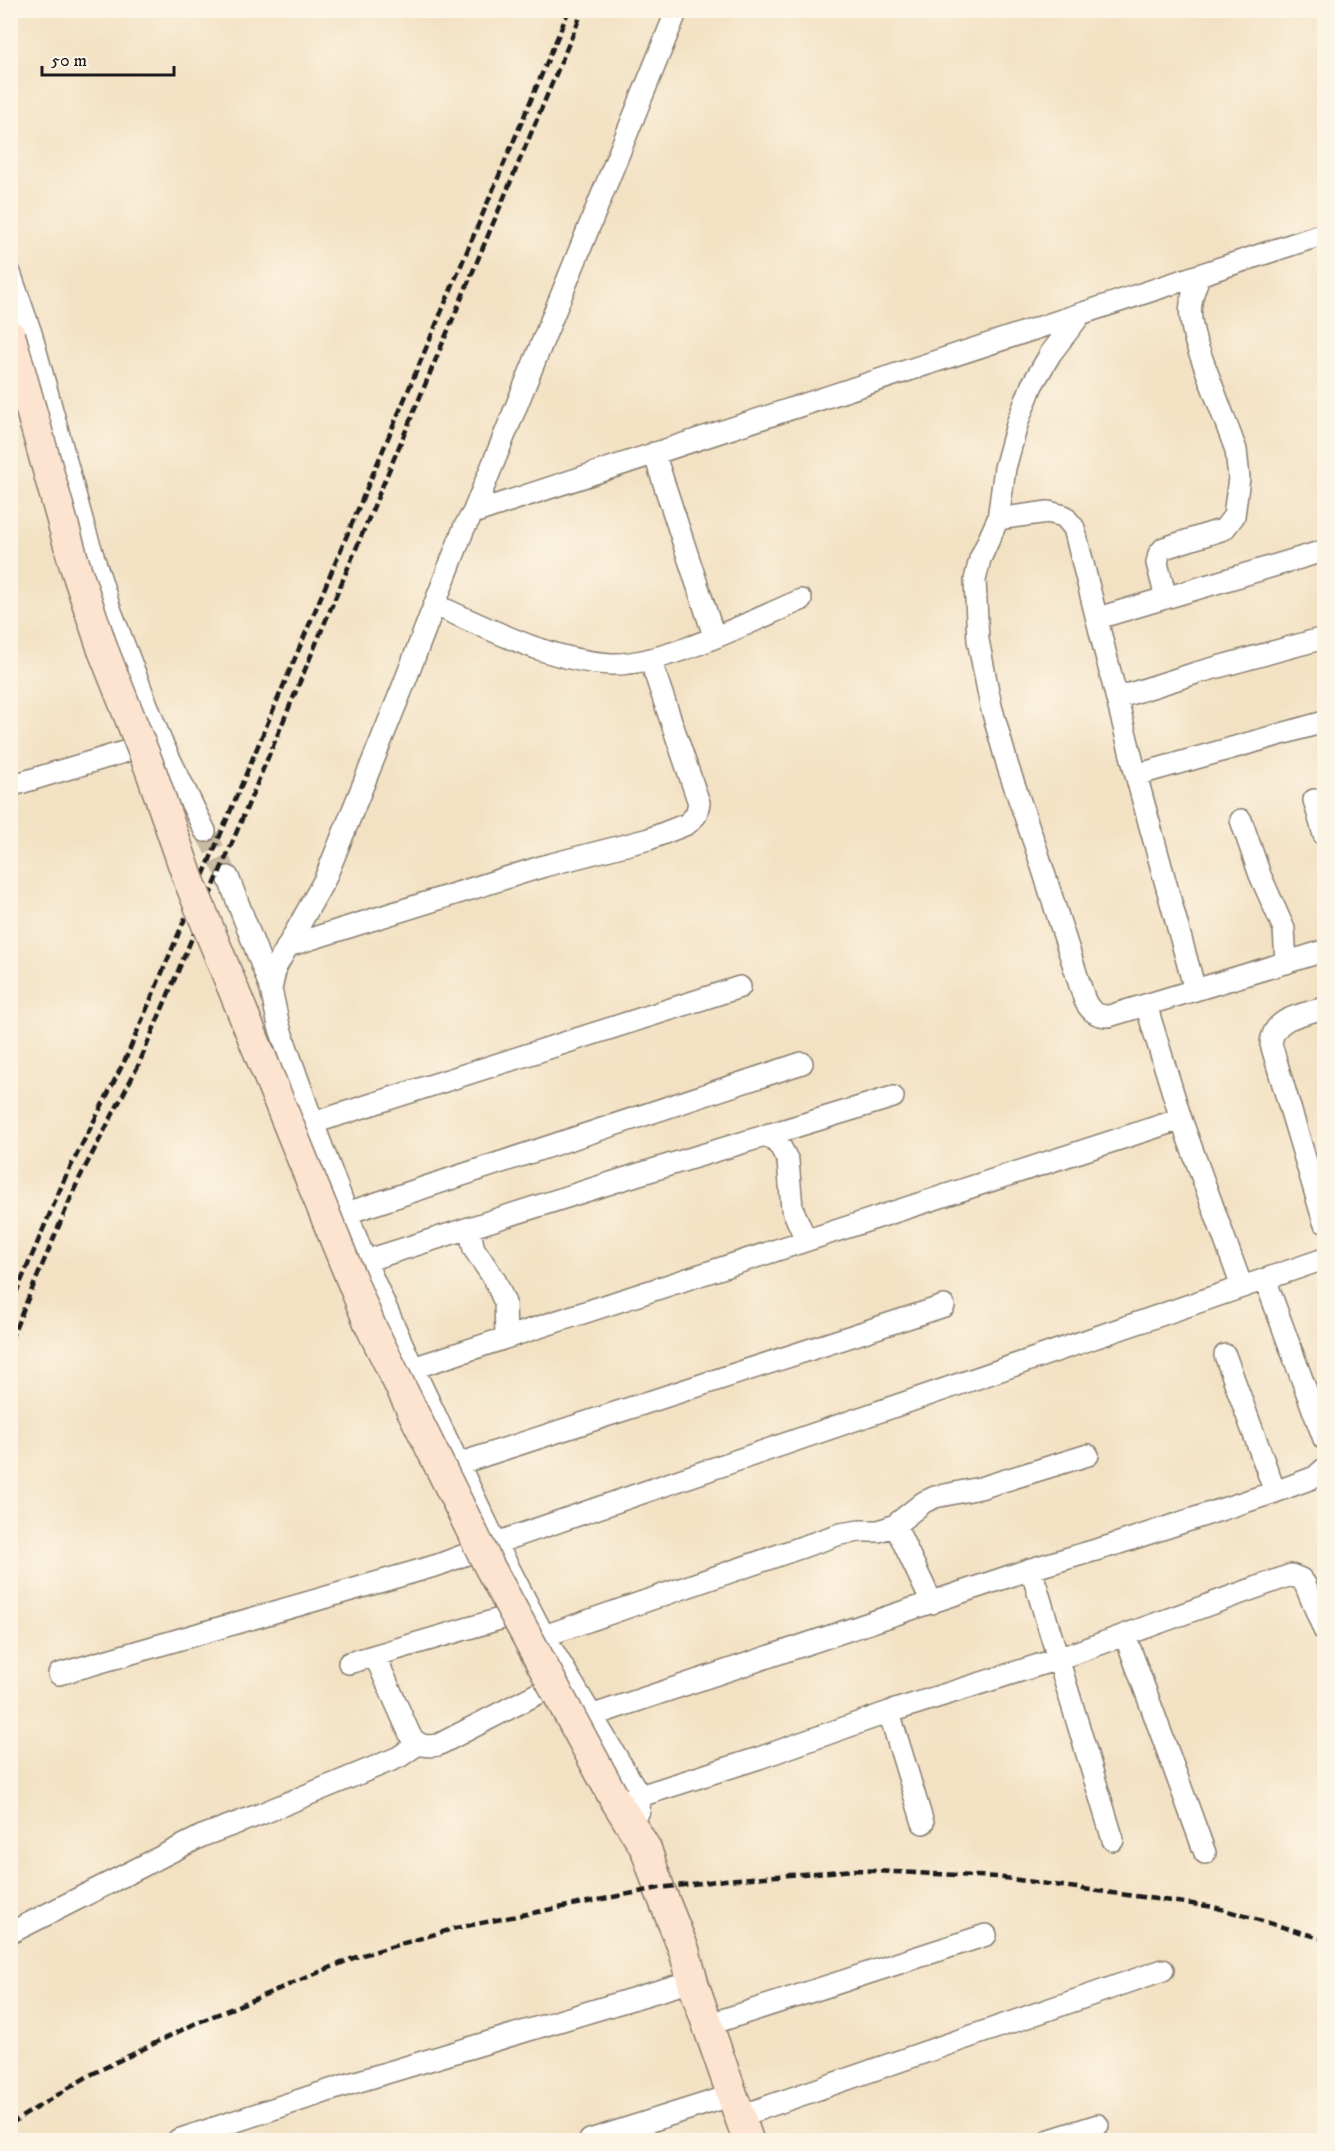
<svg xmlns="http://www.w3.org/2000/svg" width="1335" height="2151" viewBox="0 0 1335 2151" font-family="'IM FELL DW Pica',serif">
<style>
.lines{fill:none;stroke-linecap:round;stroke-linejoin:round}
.minor-tunnel{stroke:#c8baa2;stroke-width:21;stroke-dasharray:21 10;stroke-linecap:butt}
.minor-casing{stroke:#887e70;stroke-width:24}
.secondary-casing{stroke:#887e70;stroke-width:33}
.minor{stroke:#fff;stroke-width:21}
.secondary{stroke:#fde4d0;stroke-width:30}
.rail{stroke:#1c1c1c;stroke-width:4.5;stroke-dasharray:9 4.5;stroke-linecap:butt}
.secondary-bridge-casing{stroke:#887e70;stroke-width:33;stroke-linecap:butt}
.secondary-bridge{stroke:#fde4d0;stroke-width:30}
</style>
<rect width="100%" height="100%" fill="#fcf5e5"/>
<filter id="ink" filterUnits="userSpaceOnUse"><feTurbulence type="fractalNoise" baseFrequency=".0167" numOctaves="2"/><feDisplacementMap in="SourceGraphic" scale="12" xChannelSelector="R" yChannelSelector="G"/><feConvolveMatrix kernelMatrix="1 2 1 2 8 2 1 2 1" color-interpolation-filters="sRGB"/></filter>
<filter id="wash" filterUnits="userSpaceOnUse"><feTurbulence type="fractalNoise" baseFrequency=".008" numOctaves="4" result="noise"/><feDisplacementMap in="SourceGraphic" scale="24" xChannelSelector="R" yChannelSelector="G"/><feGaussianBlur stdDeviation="1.35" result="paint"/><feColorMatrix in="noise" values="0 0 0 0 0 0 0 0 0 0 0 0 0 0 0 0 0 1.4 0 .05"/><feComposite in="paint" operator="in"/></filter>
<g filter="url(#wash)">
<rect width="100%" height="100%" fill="#f3e1c3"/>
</g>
<g filter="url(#ink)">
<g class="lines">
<!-- minor-tunnel -->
<path class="minor-tunnel" d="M205,831l23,46"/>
<defs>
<path id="minor" d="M10,273l21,60 53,194 25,79 52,135 44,90
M1081,314l-30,39 -19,32 -14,36 -13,47 -7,51 -18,40 -5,21 3,60 13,66 17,61 29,84 48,150c6,11 12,15 24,15l215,-65
M654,453l60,183
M473,513l851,-279
M998,519l50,-7 16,4 10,12 62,247 59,215
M1166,598l-9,-35 2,-9 5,-6 60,-19 10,-13 5,-38 -3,-28 -40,-107c-8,-29 -8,-41 4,-68
M435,605c56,24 114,56 176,59 53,2 140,-43 190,-64
M1098,618l222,-66
M1117,698l79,-25 128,-35
M1136,775l188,-53
M10,786l144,-43
M1314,800l10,35
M1241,820l19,55 24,54 2,34
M228,877l43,112
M288,946l256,-80 105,-27 38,-15 9,-9 3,-12 -49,-144
M1146,1005l35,114 61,168
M1324,1008c-22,7 -51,9 -53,36l53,178
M313,1123l427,-136
M769,1134l12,14 7,13 4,47 14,32
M347,1213l455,-150
M469,1228l5,21 21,31 10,23 1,34
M365,1261l271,-86 257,-78
M1265,1279l59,160
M1225,1355l50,137
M413,1368l768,-249
M458,1464l486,-158
M895,1525l37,78
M1031,1569l82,271
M1125,1635l80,218
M544,1636l296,-102 20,-3h19l16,-6 29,-23 11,-5 45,-9 108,-33
M375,1656l36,81c9,9 14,10 27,8l128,-66
M349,1663l178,-52
M59,1674l379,-109 58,-22 828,-284
M889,1712l34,111
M591,1716l440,-147 82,-24 162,-53 40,-15 9,-8
M640,1796l119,-38 130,-46 169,-53 233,-84 10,4 4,5 19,46
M629,1822l10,-11 1,-15 -96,-160 -48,-93 -83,-175 -48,-107 -52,-138 -34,-97 -8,-37 5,-22 49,-88 77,-190 62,-161 9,-15 204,-503
M10,1933l192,-97 59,-22 138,-57 19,-13
M707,2025l279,-90
M740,2116l423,-146
M178,2140l168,-55 346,-104
M590,2140l143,-45
M1050,2140l48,-15"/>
<path id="secondary" d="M613,1796l33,53 13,39 25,62 10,36 54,154"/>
</defs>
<!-- minor casing -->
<use href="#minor" class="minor-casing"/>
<!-- secondary casing -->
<use href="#secondary" class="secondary-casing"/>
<!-- minor -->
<use href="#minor" class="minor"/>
<!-- secondary -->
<use href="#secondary" class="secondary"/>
<!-- rail -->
<path class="rail" d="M10,1307l55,-129 61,-120 443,-1048
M10,1341l68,-160 60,-115 445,-1056
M10,2124l80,-49 104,-51 162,-67 100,-29 203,-40 66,-8 130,-10 142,7 217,30 110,32"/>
<defs>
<path id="secondary-bridge" d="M10,335l64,228 29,87 48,121 37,107 182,447 119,241 124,230"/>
</defs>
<!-- secondary-bridge casing -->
<use href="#secondary-bridge" class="secondary-bridge-casing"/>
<!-- secondary-bridge -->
<use href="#secondary-bridge" class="secondary-bridge"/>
</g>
</g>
<!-- margin -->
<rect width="1335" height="2151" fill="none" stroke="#fcf5e5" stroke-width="36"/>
<!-- scale -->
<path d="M42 66v9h132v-9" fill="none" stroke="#1c1c1c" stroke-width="3"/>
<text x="51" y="66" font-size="18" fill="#1c1c1c" stroke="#fcf5e5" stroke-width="4.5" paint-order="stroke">50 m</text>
</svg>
